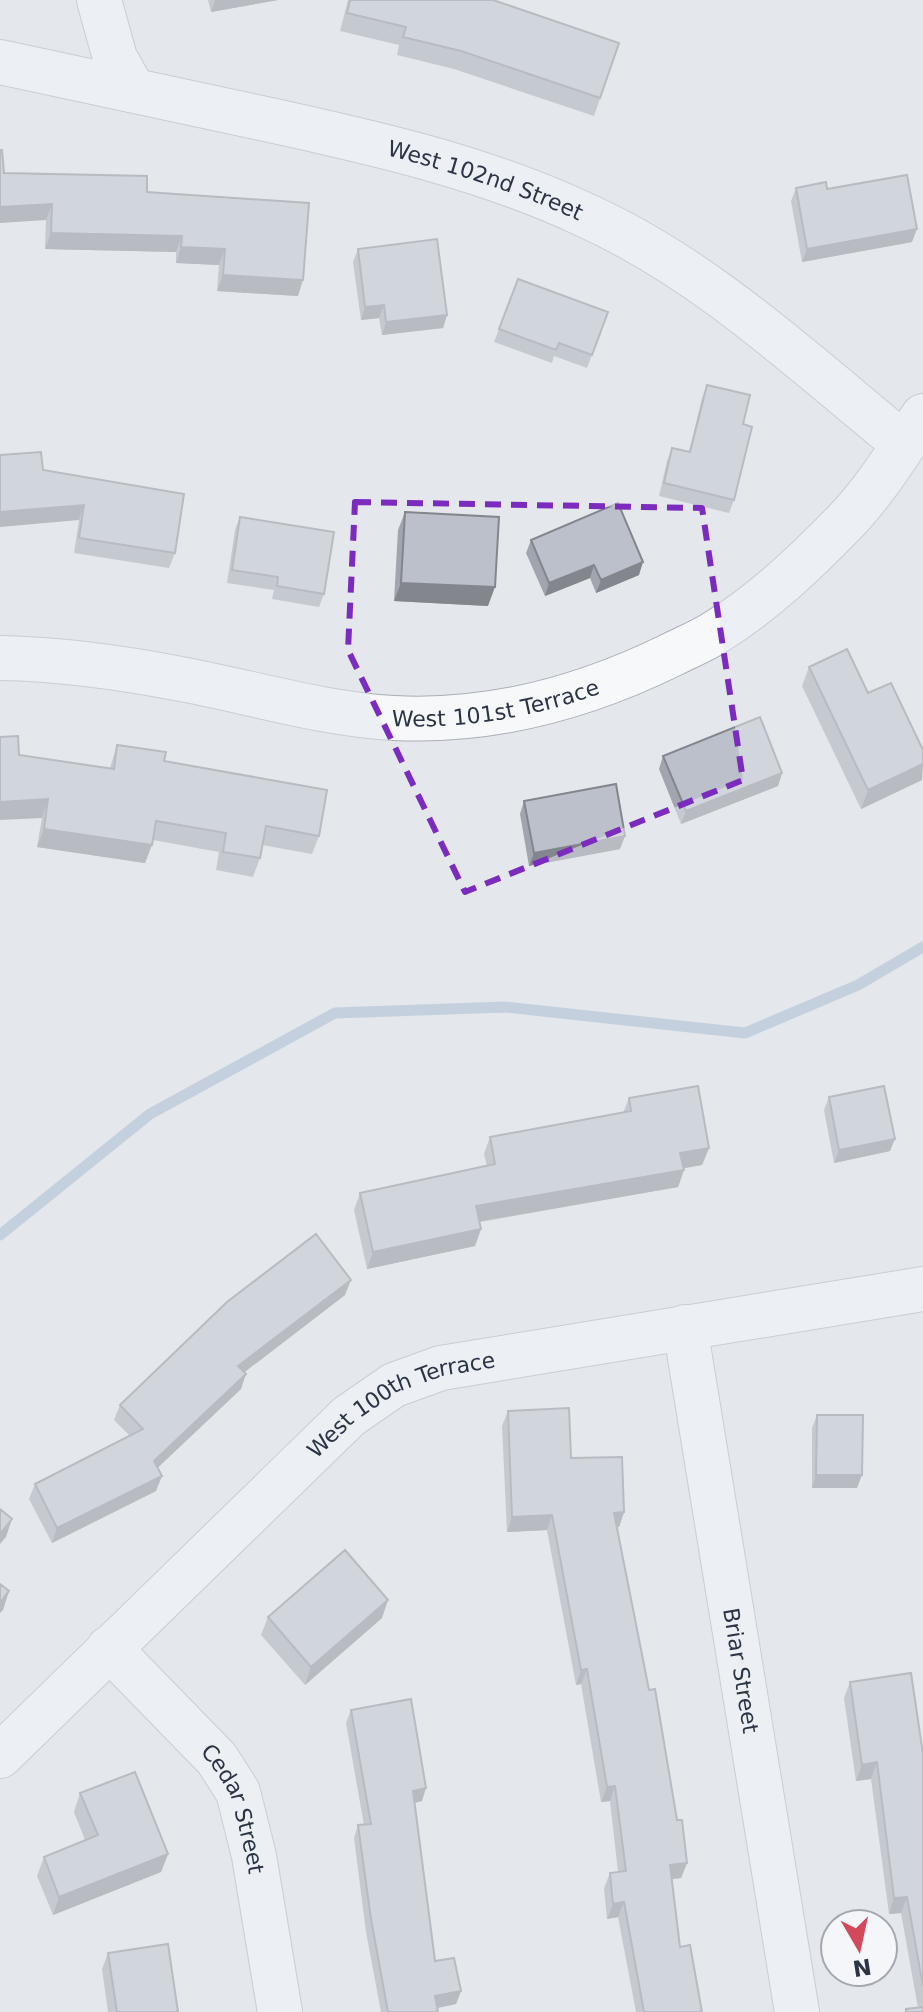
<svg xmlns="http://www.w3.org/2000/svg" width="923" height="2012" viewBox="0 0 923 2012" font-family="'DejaVu Sans',sans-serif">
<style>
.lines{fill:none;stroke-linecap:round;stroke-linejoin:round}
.stream{stroke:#9fb4cc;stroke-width:11}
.street-casing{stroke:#a9aeb7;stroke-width:46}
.street{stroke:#f7f8fa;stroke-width:44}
.wall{fill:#a1a5ae}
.shaded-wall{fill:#83868d}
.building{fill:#bbc0ca;stroke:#83868d;stroke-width:2}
.marked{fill:none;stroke:#7b2cbf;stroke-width:6;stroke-dasharray:16 10;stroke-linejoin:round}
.labels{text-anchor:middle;stroke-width:6;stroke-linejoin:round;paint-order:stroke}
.street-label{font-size:22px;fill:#2b3445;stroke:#f4f6f9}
</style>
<rect width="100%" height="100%" fill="#e4e7ec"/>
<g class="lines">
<!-- stream -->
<path class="stream" d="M0,1235l150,-121 185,-101 170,-6 240,26 113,-48 65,-38"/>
<defs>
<g id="street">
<path d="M99,0l16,58 18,32"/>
<path id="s1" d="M0,62c87,19 174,37 261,56 110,24 222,49 324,97 120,54 218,147 319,229"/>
<path id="s2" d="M0,658c62,1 125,10 186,22 68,13 137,34 208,38 97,5 192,-21 279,-64 14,-7 29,-13 43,-22 47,-29 90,-70 128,-109 31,-32 54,-70 79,-107"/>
<path id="s3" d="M685,1327l112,685"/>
<path id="s4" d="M109,1648l108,111 21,33 16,64 26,156"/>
<path id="s5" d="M0,1756l349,-340 45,-31 47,-17 482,-79"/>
</g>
</defs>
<!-- street casing -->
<use href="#street" class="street-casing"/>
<!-- street -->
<use href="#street" class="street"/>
</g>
<!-- wall -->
<path class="wall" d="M208,0h70l-67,12z
M348,0h145l126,43 -25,73 -140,-47 -57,-14 2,-10 -59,-14z
M4,173l143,19 151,104 -81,-5 2,-26 -43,-2v-11l-131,-3 1,-29z
M796,188l31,1 85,53 -110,20 -11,-61z
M358,249l89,66 -4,13 -61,7 -3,-17 -18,2 -8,-58z
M518,279l90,33 -21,56 -33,-12 -2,7 -58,-21z
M707,385l36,39 -9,76 -5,13 -70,-17 8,-35 5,-13 17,4 13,-54z
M43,470l132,83 -6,15 -95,-15 5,-33z
M405,512l83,94 -94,-5 4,-71z
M240,517l84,77 -5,13 -47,-8 2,-9 -47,-7 8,-53z
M531,540l108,35 -43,18 -6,-15 -45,18 -19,-43z
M809,667l59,26 54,87 -61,29 -59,-123z
M117,745l47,16 155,75 -7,18 -50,-9 -2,13 -7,19 -37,-7 3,-18 -66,-12 -8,23 -108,-16 5,-29 -23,-63 91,13z
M663,756l119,17 -4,13 -97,38 -22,-55z
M524,801l96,48 -91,17 -9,-52z
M829,1097l61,54 -56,12 -10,-53z
M629,1098l80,50 -7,17 -19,3 1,2 -6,17 -198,35 1,7 -6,17 -108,23 -13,-59 6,-17 127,-27 -3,-12 6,-17 133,-24z
M345,1295l-101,77 -3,17 -84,79 -1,23 -104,52 -23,-44 6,-15 95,-48 -16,-16 6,-15z
M508,1411l63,47 53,54 -5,15h-2l32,163 38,173 -6,15 -9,1 8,68 22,65h-66l-18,-95 -11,2 -3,-31 6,-15 8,-1 -8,-71 -9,1 -20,-118 -5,1 -29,-155 -40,2 -5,-106z
M817,1415l40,73h-45v-60z
M268,1617l114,1 -77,67 -44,-50z
M850,1682l73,72v258h-18l1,-3 12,-1 -17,-95 -12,1 -18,-135 -15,2 -12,-83z
M351,1710l71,91 -8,2 21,158 26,30 -5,13 -18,4v4h-57l-15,-80 -12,-94 4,-13h6l-18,-102z
M80,1793l88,61 -7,18 -108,43 -16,-39 7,-19 41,-17 -11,-28z
M108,1953l70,59h-70l-6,-43z"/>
<!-- shaded-wall -->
<path class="shaded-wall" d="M215,0h63l-67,12z
M52,204l-6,16 -46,3v-16z
M917,229l-5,13 -110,20 5,-13z
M51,233l131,3 -6,16 -131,-3z
M181,247l44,2 -6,16 -43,-2z
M223,275l80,5 -5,16 -81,-5z
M384,305l-5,13 -18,2 4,-13z
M447,315l-4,13 -61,7 4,-13z
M84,505l-5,15 -79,7v-15z
M643,562l-4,13 -43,18 5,-13z
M594,565l-4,13 -45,18 4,-13z
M401,583l94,4 -7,19 -94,-5z
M923,764l-1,16 -61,29 7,-19z
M782,773l-4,13 -97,38 5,-13z
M48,799l-6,19 -42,2v-18z
M44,829l108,16 -7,18 -108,-16z
M625,836l-5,13 -91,17 5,-13z
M895,1139l-5,12 -56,12 5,-13z
M709,1148l-7,17 -28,5 6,-17z
M684,1170l-6,17 -208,36 6,-17z
M481,1229l-6,17 -108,23 6,-17z
M351,1280l-6,15 -112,86 5,-15z
M246,1374l-5,15 -92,87 5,-15z
M816,1475h46l-5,13h-45z
M162,1476l-6,15 -104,52 5,-15z
M624,1512l-5,15 -10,1 5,-15z
M552,1515l-5,15 -40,2 5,-15z
M12,1519l-6,18 -6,7v-10z
M9,1591l-6,19 -3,3v-10z
M388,1600l-6,18 -77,67 6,-18z
M587,1669l-6,15 -5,1 5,-15z
M877,1762l-6,17 -15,2 6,-16z
M615,1786l-5,15 -9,1 6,-15z
M426,1788l-4,13 -14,3 5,-13z
M168,1854l-7,18 -108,43 6,-18z
M687,1863l-6,15 -17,2 6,-15z
M907,1897l-6,16 -12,1 5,-16z
M624,1902l-6,15 -11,2 6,-15z
M461,1991l-5,13 -25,5 4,-13z"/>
<!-- building -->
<path class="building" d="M350,0h143l126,43 -19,55 -139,-47 -58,-14 3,-10 -59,-14z
M0,150h2l2,23 143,3v16l162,11 -6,77 -80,-5 2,-26 -44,-2 1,-11 -131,-3 1,-29 -52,3z
M907,175l10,54 -110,20 -11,-61 30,-6 1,7z
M437,239l10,76 -61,7 -2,-17 -19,2 -7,-58z
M518,279l90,33 -16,43 -33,-12 -3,7 -57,-21z
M707,385l43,10 -7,29 9,3 -18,73 -70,-17 8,-35 18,4z
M41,452l2,18 141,24 -9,59 -96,-15 5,-33 -84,7v-57z
M618,503l25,59 -42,18 -7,-15 -45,18 -18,-43z
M405,512l94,5 -4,70 -94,-4z
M240,517l94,15 -10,62 -47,-8 1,-9 -46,-7z
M847,649l21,44 23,-10 32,67v14l-55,26 -59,-123z
M760,717l22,56 -96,38 -23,-55z
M18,736l1,19 95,14 3,-24 49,7 -2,9 163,29 -8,46 -53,-10 -6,32 -37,-6 3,-19 -70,-12 -4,24 -108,-16 4,-30 -48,3v-65z
M616,784l9,52 -91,17 -10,-52z
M698,1086l11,62 -29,5 4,17 -208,36 5,23 -108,23 -13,-59 135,-29 -5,-27 141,-26 -2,-13z
M884,1086l11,53 -56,11 -10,-53z
M316,1234l35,46 -113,86 8,8 -92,87 8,15 -105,52 -22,-44 108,-55 -23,-24 107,-103z
M569,1408l2,50 51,-1 2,55 -10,1 35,177 6,-1 22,131h5l5,43 -17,2 10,82 10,-2 12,67h-58l-20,-110 -11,2 -3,-31 16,-2 -11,-85 -8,1 -20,-118 -6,1 -29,-155 -40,2 -4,-106z
M817,1415h46l-1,60h-46z
M0,1509l12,10 -12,15z
M345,1550l43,50 -77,67 -43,-50z
M0,1584l9,7 -9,12z
M911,1673l12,81v232l-16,-89 -13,1 -17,-136 -15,3 -12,-83z
M411,1699l15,89 -13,3 22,170 19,-3 7,33 -26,5 3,16h-50l-17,-93 -13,-94 13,-1 -20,-114z
M135,1772l33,82 -109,43 -15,-40 54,-22 -18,-42z
M168,1944l10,68h-61l-9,-59z
M923,2007v5h-17v-3z"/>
<!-- marked area -->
<path d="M0 0H923V2012H0ZM355,502l347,6 41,272 -278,112 -117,-242z" fill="#e4e7ec" fill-opacity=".55" fill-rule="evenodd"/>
<path class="marked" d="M355,502l347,6 41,272 -278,112 -117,-242z"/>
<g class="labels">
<!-- street labels -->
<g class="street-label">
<text dy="8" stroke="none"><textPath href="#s1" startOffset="500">West 102nd Street</textPath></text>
<text dy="8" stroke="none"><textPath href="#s2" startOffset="502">West 101st Terrace</textPath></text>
<text dy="8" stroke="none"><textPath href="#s5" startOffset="540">West 100th Terrace</textPath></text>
<text dy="8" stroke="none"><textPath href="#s3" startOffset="348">Briar Street</textPath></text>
<text dy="8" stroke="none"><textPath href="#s4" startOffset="208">Cedar Street</textPath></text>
</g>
</g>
<!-- north arrow -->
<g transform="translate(859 1948) rotate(171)"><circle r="38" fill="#f4f6f9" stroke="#a4a8b1" stroke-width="2"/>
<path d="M0-6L14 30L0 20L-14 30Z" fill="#d1495b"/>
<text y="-12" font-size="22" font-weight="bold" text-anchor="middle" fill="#2b3445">N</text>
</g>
</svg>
